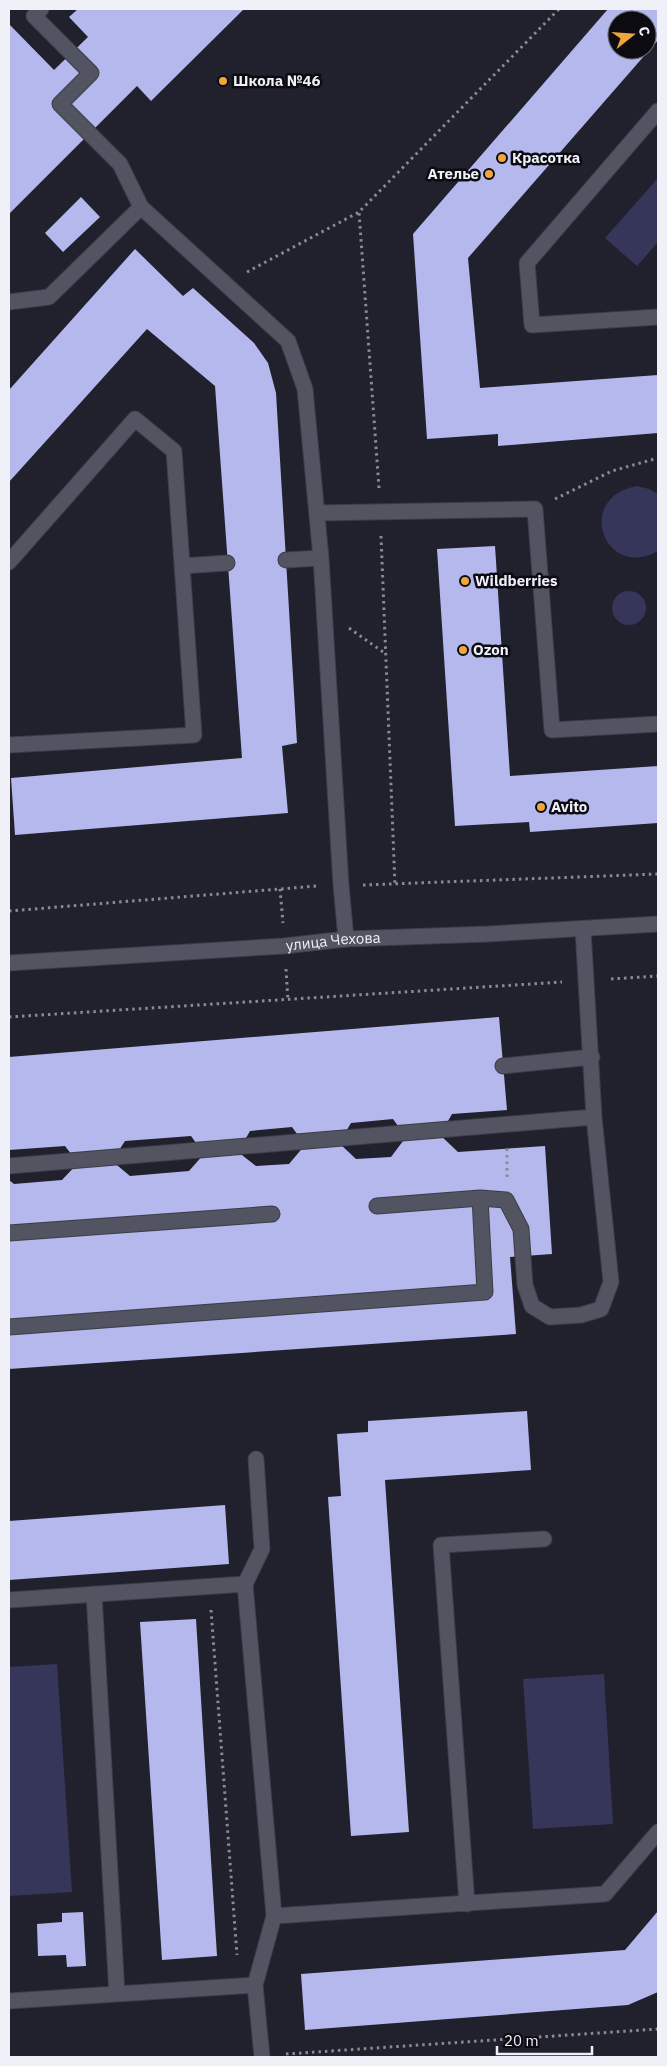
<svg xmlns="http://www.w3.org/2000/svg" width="667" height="2066" viewBox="0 0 667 2066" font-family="'IBM Plex Sans',sans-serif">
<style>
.green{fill:#35365a}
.building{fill:#b4b8ed;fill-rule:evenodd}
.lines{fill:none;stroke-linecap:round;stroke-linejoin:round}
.lane-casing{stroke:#3c3d47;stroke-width:17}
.street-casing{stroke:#3c3d47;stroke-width:17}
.path{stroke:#898a94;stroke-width:3;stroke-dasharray:2.5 4;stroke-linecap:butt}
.lane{stroke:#535462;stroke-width:15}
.street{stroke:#535462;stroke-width:15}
.poi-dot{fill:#f0a63e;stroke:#0b0b11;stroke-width:2}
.labels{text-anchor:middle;stroke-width:5;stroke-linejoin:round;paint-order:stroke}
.poi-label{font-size:15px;font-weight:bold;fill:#eff0f8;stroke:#0b0b11;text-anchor:start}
.street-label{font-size:15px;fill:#eff0f8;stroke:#0b0b11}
</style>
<rect width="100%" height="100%" fill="#20212d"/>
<!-- green -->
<path class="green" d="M658,178v64l-21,24 -32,-28z
M637,486l12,3 9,5v57c-54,30 -84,-54 -21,-65z
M612 608a17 17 0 1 1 34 0a17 17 0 1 1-34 0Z
M57,1664l15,228 -63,4v-229z
M604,1674l9,150 -80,5 -10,-150z"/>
<!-- building -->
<path class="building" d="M78,9h166l-93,92 -14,-15 -128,128v-190l45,46 34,-33 -19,-20z
M608,9h50v31l-190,218 12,130 178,-13v58l-160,13v-12l-71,5 -14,-205zM617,20h30v30h-30z
M81,197l19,20 -37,35 -18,-19z
M135,249l48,47 10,-8 61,55 14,20 8,30 21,350 -15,3 6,67 -273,22 -4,-57 231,-20 -27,-372 -68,-57 -138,153v-92z
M495,546l15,230 148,-10v57l-128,9 -1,-10 -74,4 -18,-277z
M499,1017l8,93 -55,4 -12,21 18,17 87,-6 7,108 -42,3 6,77 -507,35v-189l5,4 48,-4 16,-17 -13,-17 -56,4v-93zM393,1119l13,18 -15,20 -35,2 -17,-16 12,-20zM292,1127l13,18 -16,19 -33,2 -18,-14 12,-21zM191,1136l13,18 -15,17 -59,5 -18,-15 13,-20z
M527,1411l4,59 -146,10 24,352 -58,4 -23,-339 13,-1 -4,-62 31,-2v-11z
M225,1505l4,59 -220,16v-59z
M196,1619l21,337 -55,4 -22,-338z
M658,1911v81l-30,13 -323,25 -4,-56 324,-24z
M83,1912l3,54 -19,1 -1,-12 -28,1 -1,-32 25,-2v-9z"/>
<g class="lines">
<defs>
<path id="lane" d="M41,9l-7,7 57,57 -31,31 60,60 21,43
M658,111l-131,152 5,62 126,-8
M9,302l40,-5 92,-90 147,134 17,48 16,169 20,327 5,54
M317,513l218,-4 17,221 106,-6
M286,560l35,-2
M9,562l126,-143 39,32 20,284 -185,10
M182,566l45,-3
M503,1066l89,-9
M9,1166l585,-49
M377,1206l103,-8 26,2 15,29 4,56 7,21 18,11 31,-2 20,-6 10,-27 -17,-165 -11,-188
M9,1233l263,-19
M9,1327l476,-35 -5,-94
M256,1459l6,90 -17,35 29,332 -19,69 7,72
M94,1594l23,400
M9,1600l236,-16
M467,1904l-26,-359 103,-6
M274,1916l331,-22 53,-62
M9,2001l246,-16"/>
<g id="street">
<path id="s1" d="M9,963l275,-17 62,-7 142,-5 170,-10"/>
</g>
</defs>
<!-- lane casing -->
<use href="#lane" class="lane-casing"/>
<!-- street casing -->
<use href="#street" class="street-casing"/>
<!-- path -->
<path class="path" d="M247,272l112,-60
M379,488l-20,-276 200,-203
M555,499l57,-28 46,-13
M381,536l14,349
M349,628l37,26
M363,885l295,-11
M280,889l3,34
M9,911l308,-25
M286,969l2,32
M611,979l47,-3
M9,1017l553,-35
M507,1177v-29
M211,1610l26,345
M286,2054l372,-25"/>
<!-- lane -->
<use href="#lane" class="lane"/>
<!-- street -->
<use href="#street" class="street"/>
</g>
<!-- markers -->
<g class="poi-dot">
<circle cx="223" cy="81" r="5"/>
<circle cx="502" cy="158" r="5"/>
<circle cx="489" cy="174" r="5"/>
<circle cx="465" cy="581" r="5"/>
<circle cx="463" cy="650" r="5"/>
<circle cx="541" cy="807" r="5"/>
</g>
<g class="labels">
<!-- poi labels -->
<g class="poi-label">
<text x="233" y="86">Школа №46</text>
<text x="512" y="163">Красотка</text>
<text x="479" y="179" text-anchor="end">Ателье</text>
<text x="475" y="586">Wildberries</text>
<text x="473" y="655">Ozon</text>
<text x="551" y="812">Avito</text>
</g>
<!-- street labels -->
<g class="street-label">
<text dy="5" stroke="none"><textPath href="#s1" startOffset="325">улица Чехова</textPath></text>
</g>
</g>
<!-- border -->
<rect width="667" height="2066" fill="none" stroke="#eff0f8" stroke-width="20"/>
<!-- north arrow -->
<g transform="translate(632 35) rotate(73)"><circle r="24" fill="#0b0b11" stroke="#66676d"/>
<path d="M0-4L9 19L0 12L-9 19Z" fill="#f0a63e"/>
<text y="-8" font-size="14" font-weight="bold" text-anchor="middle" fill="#eff0f8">С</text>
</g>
<!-- scale -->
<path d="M497 2046v8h95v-8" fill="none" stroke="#eff0f8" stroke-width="2.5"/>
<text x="504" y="2046" font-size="15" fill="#eff0f8" stroke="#0b0b11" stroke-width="4" paint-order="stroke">20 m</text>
</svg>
